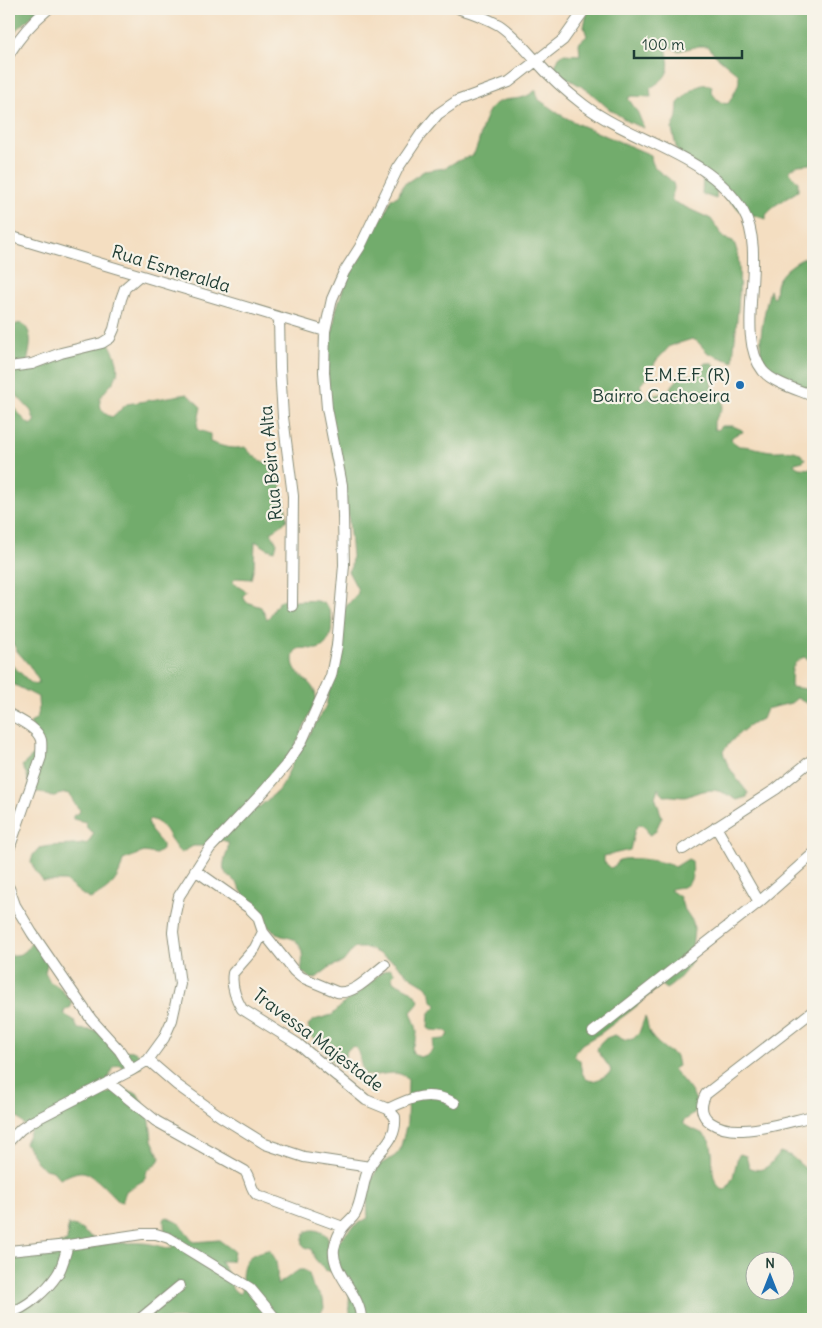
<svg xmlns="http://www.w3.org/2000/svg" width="822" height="1328" viewBox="0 0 822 1328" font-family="Delius,sans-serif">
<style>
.forest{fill:#72ac6c;stroke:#487450;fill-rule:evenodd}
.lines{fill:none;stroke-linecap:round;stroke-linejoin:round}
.minor-casing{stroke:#8a8e7a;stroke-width:12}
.minor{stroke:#fff;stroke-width:10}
.poi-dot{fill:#1f6fb2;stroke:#f7f3e8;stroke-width:2}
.labels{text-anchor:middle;stroke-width:4.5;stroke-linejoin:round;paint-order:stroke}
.street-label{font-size:18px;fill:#1f3d34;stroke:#f7f3e8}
.poi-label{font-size:18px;fill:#1f3d34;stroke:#f7f3e8;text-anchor:end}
</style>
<rect width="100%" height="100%" fill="#f7f3e8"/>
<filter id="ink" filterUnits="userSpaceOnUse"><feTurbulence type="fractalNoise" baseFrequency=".02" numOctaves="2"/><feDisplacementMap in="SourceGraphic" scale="10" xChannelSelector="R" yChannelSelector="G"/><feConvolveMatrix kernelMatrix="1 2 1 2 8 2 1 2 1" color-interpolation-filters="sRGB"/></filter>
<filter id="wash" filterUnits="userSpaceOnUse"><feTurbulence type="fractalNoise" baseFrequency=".0096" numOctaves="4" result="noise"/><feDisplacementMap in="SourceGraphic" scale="20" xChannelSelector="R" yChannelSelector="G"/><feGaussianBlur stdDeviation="1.12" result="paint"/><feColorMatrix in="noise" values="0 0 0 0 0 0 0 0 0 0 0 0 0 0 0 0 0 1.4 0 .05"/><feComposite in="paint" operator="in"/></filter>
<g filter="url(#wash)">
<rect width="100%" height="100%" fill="#f4dec1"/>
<!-- forest -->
<path class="forest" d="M12,9h28l-31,28v-22z
M584,9h229v145l-2,10 -13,1 -8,5v3l8,9v9l-24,15 -8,9v4l-24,-7 -15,-13 -2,-7 -5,-4 -3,1 -1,10 -14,-5 1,-19 -20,-13 -6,-11 -5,-22 5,-12 1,-14c9,-8 21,-23 34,-17l-1,5c4,7 11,15 18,12 4,-10 13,-18 9,-29l-23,-19 -7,-9h-9l-21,5 -7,-4h-4c-1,5 1,7 1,12 3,15 -6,22 -18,29l1,9 -19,-1 -4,2 10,15 6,15 -15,-6 -21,-14 -19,-17 -32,-19 -4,-1 6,-14 4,-3 17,1 -1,-12 8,-7 -3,-9 3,-15z
M536,90l2,9 21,15 21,11 71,30c0,24 33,19 20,42l1,4 39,18 13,19 9,3c14,23 1,93 0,121l-25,-9 -11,-12 -5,-2 -22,7 -14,15 -9,17 -7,7 3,7v9l12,-6 12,-2 3,-5 12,-13h12l11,-12h8l3,5 -5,17c9,19 20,13 3,36v8l3,1 4,-4h12l9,4 1,2 -8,3 -4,3 1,3 7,5c14,0 21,4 32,5 13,1 25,-5 34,8l-2,2 -8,2 -1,2 5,3 14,1v195l-3,-4 -6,-3c-15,7 -12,15 -13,30l22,3v17l-16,-9 -6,5 -25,6 -4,10c-16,7 -28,18 -39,32 3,16 16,30 25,42l-1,4 -10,3c-15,-9 -23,-13 -41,-7 -4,1 -8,4 -12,4 -7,0 -12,-2 -20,-1l-6,-8 -3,9 7,20 -7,15 -6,3 -4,-9 -6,-1 -4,4 -5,21 -26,6v6l7,6 6,-4 2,-4c14,-4 44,1 56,7l13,-8 4,2c1,9 2,22 -9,26 -5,1 -9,0 -13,3l10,7 3,10 10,15 1,7 -2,20 3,6c-5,12 -18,28 -29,34l-5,-4 -28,24 -32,24 -19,11 -7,8 -1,4 6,5c2,25 14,23 31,11l-1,-4 -13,-18c3,-10 8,-12 18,-15l9,5 9,-1 6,-6 6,-16c3,5 2,12 5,17 6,9 17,17 26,22l2,10 -5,3c10,14 41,39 11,51l-1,3c7,8 21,7 26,18 8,14 -3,38 14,49l4,-2 6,-11 5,-21 2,-2 6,2 3,11c16,8 22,-4 31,-15l11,4 17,15 5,-1v149h-462l-2,-14 1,-21 -10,-10 -15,-4 -10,-11 -4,-10 -8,-3c-3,-19 14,-20 25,-9l1,17h1c11,-17 19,-26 38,-36l-1,-19 1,-12 11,-22 16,-9 5,-6 7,-27 1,-43c-10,-14 -29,-2 -43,-5 -6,-9 -3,-21 -11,-29 -10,3 -9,12 -10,21h-4l-9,-7 -8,-13 -12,-11 -3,-11 6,-5 18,-5 13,-13 10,-6 28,-25 7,-3 5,5 -3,3 1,5 17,9 9,9 -1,5 -7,8c5,15 10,21 1,35l1,7 7,3 7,-2 5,-5 2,-10 10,-1 5,-5 -3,-3 -15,-1 -3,-2 1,-14 8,-9 -5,-4 -1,-7 -5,-8 -15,-9 -18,-16 -25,-13h-14l-11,14 -13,5 -14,11 -5,1 -10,-8c2,-9 3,-22 -4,-29 -5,-6 -15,-4 -21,-9 -18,-13 -27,-29 -38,-48 -3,-5 -10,-8 -13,-13 -5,-9 5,-20 3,-30l-6,-2 -14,6h-15l-12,7c-11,-8 -13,-30 -31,-34l-2,2 3,10 11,13v6l-6,4 -12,-2 -21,8c-4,21 -14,30 -33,39l-7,-4 -18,-14h-22l-7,-9 -5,-10 2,-7 6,-7c16,-4 32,-1 49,-5l6,-10 -7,-5 -1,-6 -13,-3v-3l6,-3 1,-3 -6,-7 -4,-9 -5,-1 -14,4 -10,-5h-9l-2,-1 -3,-16 -5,-9 14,-13 5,-9 -11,-21c12,-5 8,-15 8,-26l-29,-15v-12l3,-5 19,18 6,2 2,-4 -10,-16 -12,-14 -6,-11 -2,-23v-215c8,7 13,18 22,23l4,-3 -4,-11 -22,-24v-55c6,-11 15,-12 20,1 3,9 0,20 -2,29l5,4 12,1 24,-12 40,-14c6,12 14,25 7,38 -3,6 -11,12 -15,19 -1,9 2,16 12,19l15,-13 60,-10 14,13 -4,19 2,4 11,4v8c11,4 22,8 35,5 9,12 20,15 32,22l8,32 2,18 -4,5 -12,8 6,11 -2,8 -7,-2 -13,-8 -1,26 -3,12 -15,-1 -3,3 1,3 13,8 -4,4 3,6 15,5 6,12c7,-6 7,-14 15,-19 21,5 49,-11 50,24 0,9 -4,23 -15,25 -9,1 -23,-6 -24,9 -1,20 24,22 23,42l-22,49 -37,56 -2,3 2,1 24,-21 13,-28 32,-54 8,-41 9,-55 15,-17 -1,-5 -9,-17 3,-4 1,-11 -4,-45 -20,-80v-90l5,-11 3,-20 9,-27 14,-23 12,-28 14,-18 6,-15 7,-3 5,-11 21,-14 21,-3 10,-6 18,-7c9,-13 8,-41 22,-51 13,-9 25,0 41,-14zM754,1260h30v30h-30z
M813,254v139c-16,-7 -39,-14 -49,-30 -9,-13 2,-58 6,-73l2,7 2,1c2,-5 1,-11 3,-16 7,-14 22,-22 36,-28z
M31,942l5,1 12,18 -3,11 5,10c12,5 13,11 22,20l-1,5 -7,4 1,4 9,5 4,9 20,2 18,19 19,1 7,6 -1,10 -12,6 -9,-8 -6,2 -12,23v3l2,1 20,-4 13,3 12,21 3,26 8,18 -2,4 -11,9 -3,9 -18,11 -4,11 -4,-1c-7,-7 -25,-28 -35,-29 -7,-1 -16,4 -23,7l-7,-8 -8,-2 -8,-7 -12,-19 6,-13h-2l-12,-13 -8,-5v-157c11,1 18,-2 22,-13z
M167,1217l12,6 15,19 25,-2 15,11 -2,10h-12c2,4 5,8 7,11 4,10 2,17 13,22l2,-2c0,-24 -2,-37 26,-42 11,8 9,22 9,35l22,-15h5l5,4 4,13 10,12 1,9 -8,11h-307v-35l4,-5 3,-13 -5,-5v-3l56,-16 1,-17c17,2 15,10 30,15 13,5 29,2 43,3 10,0 21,4 31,6l1,-2c-8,-9 -9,-16 -9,-28z"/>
</g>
<g filter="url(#ink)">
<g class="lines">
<defs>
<path id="minor" d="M460,9c14,4 26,9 39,16 15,10 26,24 38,37 14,16 30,30 47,43 51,38 125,49 159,106 26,44 -10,122 20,160 10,12 36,19 50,25
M9,54c11,-18 23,-32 39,-45
M9,236l316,95
M279,318l1,50 3,49 10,79 -1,110
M9,367l23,-3 29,-11 41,-10 8,-5 4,-9 7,-30 4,-11 14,-12
M9,714c10,6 29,14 32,26 1,5 0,12 0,17l-32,92
M716,827l43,75
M683,849l93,-60 37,-30
M195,870l54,38 9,9 5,15 31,39 7,6 36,15c18,3 34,-17 48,-27
M9,888l6,17 17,28 59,86 29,32 12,19
M263,932l-8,16 -22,25c-2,12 3,26 9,36l56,35 68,56 22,9c24,-12 41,-19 67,-6
M813,1011l-107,83c-15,27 15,37 37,36 24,-1 48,-9 70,-14
M593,1032l166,-130 54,-48
M148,1060l29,25 43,31 45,28 39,13 66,10
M108,1082l48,39 89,50c6,8 5,18 12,24l86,32
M9,1141l12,-12 12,-8 99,-51 16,-10 16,-22 8,-18 8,-36 -7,-52 2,-18 4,-18 31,-48 55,-58 21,-25 15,-22 30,-67 6,-30 7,-81 -1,-49 -1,-31 -15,-77 -3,-36 1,-41 7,-32 12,-27 16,-25 38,-79 23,-34 17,-20 19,-13 52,-19 54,-42 22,-31
M9,1251l59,-6 74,-11h14l13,4 81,50 26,31
M9,1313c18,-5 38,-23 48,-38 6,-8 8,-21 11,-30
M140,1319l40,-33
M361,1319c0,-25 -30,-46 -27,-70 1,-7 6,-19 11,-24 3,-4 7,-6 10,-11 8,-15 7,-33 15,-48 10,-18 27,-25 25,-49l-7,-8"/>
</defs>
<!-- minor casing -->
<use href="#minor" class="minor-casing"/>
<!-- minor -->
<use href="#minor" class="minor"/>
</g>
</g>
<!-- markers -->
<circle class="poi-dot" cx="740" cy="385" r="5"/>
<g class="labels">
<!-- street labels -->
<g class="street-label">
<text transform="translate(171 269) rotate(17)" y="6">Rua Esmeralda</text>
<text transform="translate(271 463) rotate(-95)" y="6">Rua Beira Alta</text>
<text transform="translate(318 1040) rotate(37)" y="6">Travessa Majestade</text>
</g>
<!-- poi labels -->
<g class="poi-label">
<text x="730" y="381">E.M.E.F. (R)<tspan x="730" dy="21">Bairro Cachoeira</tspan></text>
</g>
</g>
<!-- margin -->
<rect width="822" height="1328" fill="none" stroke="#f7f3e8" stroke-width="30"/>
<!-- north arrow -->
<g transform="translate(770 1276)"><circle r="24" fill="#f7f3e8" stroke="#a1aaa0"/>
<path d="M0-4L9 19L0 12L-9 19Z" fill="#1f6fb2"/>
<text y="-8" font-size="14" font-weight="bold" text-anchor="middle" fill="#1f3d34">N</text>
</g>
<!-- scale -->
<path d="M634 50v8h108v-8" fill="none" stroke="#1f3d34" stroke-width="2.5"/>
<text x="642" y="50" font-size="15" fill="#1f3d34" stroke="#f7f3e8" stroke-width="4" paint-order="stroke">100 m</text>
</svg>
